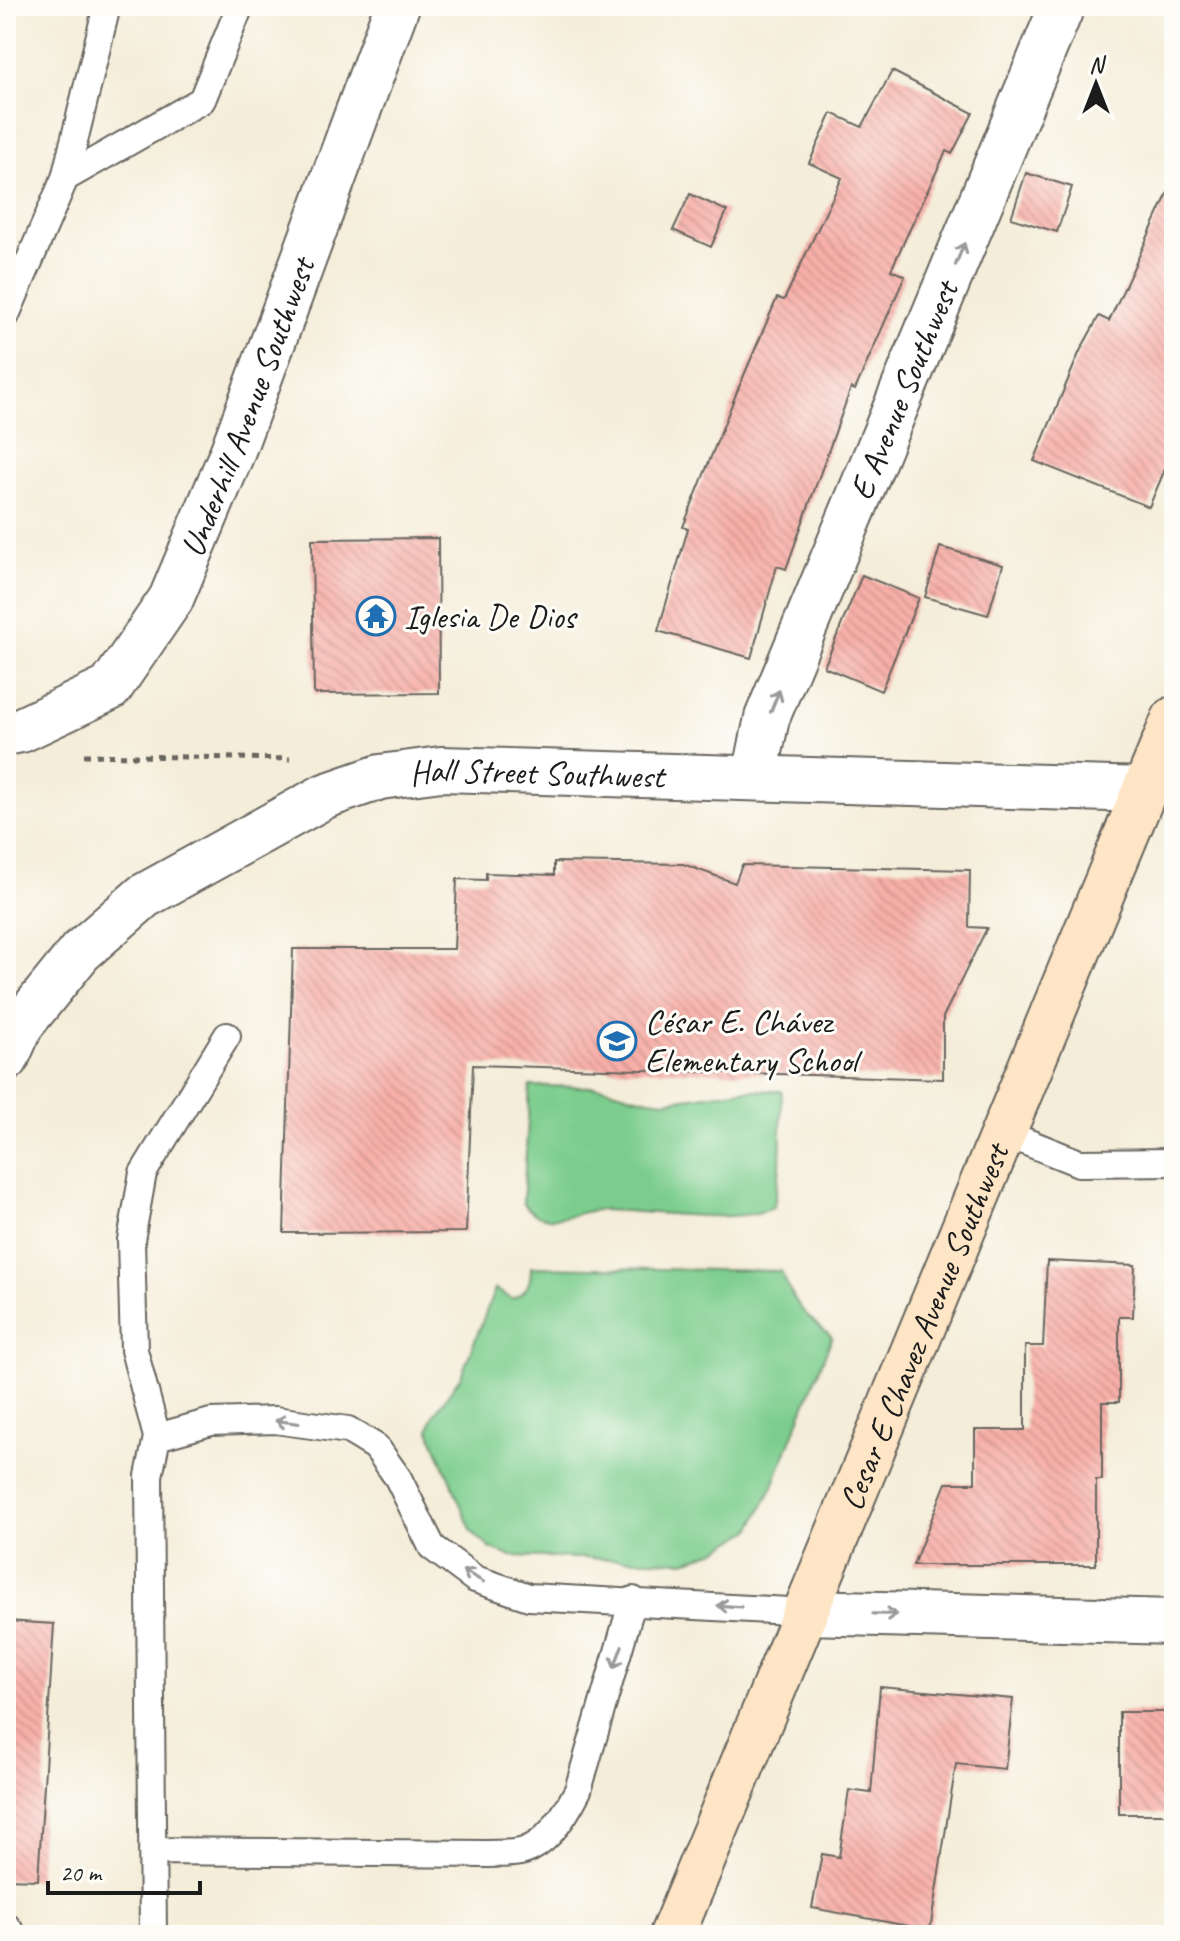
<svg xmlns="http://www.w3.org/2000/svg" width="1180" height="1941" viewBox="0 0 1180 1941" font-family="Caveat,sans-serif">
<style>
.green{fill:#7ccd8d;stroke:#4c7454;stroke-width:2}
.building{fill:url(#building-back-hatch)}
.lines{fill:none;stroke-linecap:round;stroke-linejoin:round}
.lane-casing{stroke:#68655e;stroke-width:30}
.street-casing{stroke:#68655e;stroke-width:48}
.secondary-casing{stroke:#68655e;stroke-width:48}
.path{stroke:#68655e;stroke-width:5;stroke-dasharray:6 6;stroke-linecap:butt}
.lane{stroke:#fff;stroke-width:26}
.street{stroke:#fff;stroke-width:44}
.secondary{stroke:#fde5c5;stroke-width:44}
.oneway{stroke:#999}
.labels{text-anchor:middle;stroke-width:6;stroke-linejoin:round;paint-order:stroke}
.street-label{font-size:34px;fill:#1c1c1c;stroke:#fdfcf7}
.poi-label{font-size:34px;fill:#1c1c1c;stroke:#fdfcf7;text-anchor:start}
</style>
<defs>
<pattern id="building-back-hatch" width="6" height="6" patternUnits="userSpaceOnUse" patternTransform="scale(2)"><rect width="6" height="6" fill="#f7afa8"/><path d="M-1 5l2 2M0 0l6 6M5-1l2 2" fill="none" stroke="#d39690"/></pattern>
</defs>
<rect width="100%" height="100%" fill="#fdfcf7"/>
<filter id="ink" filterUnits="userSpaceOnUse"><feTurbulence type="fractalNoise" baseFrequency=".0125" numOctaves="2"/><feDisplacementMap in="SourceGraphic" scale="16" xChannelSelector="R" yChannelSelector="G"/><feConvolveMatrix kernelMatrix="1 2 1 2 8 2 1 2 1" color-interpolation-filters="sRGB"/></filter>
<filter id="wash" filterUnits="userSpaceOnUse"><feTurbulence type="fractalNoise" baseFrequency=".006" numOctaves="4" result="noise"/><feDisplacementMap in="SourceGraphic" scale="32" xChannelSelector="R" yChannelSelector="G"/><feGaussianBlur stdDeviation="1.8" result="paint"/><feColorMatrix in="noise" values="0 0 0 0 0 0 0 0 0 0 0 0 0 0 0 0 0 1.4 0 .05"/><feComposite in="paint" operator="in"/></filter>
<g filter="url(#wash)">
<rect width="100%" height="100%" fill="#f4edd9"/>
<!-- green -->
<path class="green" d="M530,1086l73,1 33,10 28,4 78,-11 40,1 -2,76 -6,39c-26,21 -138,3 -177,4 -17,1 -31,10 -49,8 -10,-1 -19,-7 -25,-15z
M531,1267l250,4c14,34 22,43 51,66l-60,151 -21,42 -38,22 -29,9 -174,-5 -19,-7 -19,-17 -43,-102 4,-14 28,-40 34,-87 17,10c15,-6 19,-16 19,-32z"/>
<g id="blocks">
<!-- building -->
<path class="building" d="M892,71l81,42 -21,41 -6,-3 -55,119 14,6 -50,114 -4,-2 -65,181 -9,-3 -26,92 -93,-27 30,-102 -5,-2 53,-133 41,-96 7,2 58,-122 -33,-15 23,-50 30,14z
M1026,173l46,14 -15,45 -46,-14z
M1174,180v268l-25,59 -115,-46 46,-110 19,-35 10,5z
M690,194l37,17 -16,36 -38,-17z
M438,538l1,155 -125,1 -2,-155z
M940,547l63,18 -15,50 -63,-18z
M862,575l57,23 -38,93 -57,-24z
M554,862l129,2 52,19 7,-18 228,5 -1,57 18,1 -44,89v62l-470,-14 -7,167 -182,1 9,-284h161l3,-70 29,1v-7l68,2z
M1047,1261l88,4 -2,52h-14v85h-17v78h-6v85h-183l33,-82h29v-53h50v-84h18z
M6,1621l48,3 -16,256 -32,-1z
M880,1687l133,12 -8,70 -49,-5 -26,166 -118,-22 10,-54 17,3 10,-67 22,3z
M1119,1712h55v102h-55z"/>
</g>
</g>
<g filter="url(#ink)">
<use href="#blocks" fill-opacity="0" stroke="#68655e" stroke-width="2"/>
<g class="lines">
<defs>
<path id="lane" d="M107,6l-42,172 137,-78 38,-94
M6,315l59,-137
M1004,1133l75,30 95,-1
M157,1437l54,-15 64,-2 73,10 28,17 22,31 34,69 43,32 54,18 278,15
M152,1851l333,3c12,-1 27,1 39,-3 25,-8 43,-39 54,-61l55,-190
M6,1926l7,9
M153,1935l-4,-459 8,-39 -23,-87 -3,-110 12,-67 84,-137"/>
<g id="street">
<path id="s1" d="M6,733l15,-3 89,-42 61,-89 61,-146 165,-447"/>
<path id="s2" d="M755,776l12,-58 295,-712"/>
<path id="s3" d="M6,1059l15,-34 59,-73 64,-56 181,-100 55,-19 61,-8 704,21"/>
<path d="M807,1612l367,10"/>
</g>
<g id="secondary">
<path id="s4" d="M672,1935l502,-1216"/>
</g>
</defs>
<!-- lane casing -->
<use href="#lane" class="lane-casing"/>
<!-- street casing -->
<use href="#street" class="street-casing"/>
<!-- secondary casing -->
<use href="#secondary" class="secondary-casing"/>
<!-- path -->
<path class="path" d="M84,755l206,4"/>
<!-- lane -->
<use href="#lane" class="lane"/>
<!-- street -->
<use href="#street" class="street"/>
<!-- secondary -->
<use href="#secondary" class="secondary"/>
</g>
<!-- one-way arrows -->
<defs><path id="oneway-shaft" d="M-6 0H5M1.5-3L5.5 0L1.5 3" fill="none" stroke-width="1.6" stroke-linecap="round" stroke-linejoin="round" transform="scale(2)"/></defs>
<g class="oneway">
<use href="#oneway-shaft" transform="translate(960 254) rotate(-68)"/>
<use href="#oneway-shaft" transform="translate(775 701) rotate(-68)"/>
<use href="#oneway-shaft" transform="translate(287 1422) rotate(-173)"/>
<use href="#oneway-shaft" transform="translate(473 1576) rotate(-151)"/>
<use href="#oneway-shaft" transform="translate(729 1606) rotate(-176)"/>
<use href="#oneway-shaft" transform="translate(885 1614) rotate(1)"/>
<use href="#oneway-shaft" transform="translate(618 1657) rotate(110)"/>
</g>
</g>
<!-- icons -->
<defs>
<symbol id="temple-ring" viewBox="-11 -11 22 22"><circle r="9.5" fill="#fdfcf7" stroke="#1f6fb2" stroke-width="1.5"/><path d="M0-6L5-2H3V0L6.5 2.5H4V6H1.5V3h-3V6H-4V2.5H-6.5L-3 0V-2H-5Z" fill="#1f6fb2"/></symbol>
<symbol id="school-ring" viewBox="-11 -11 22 22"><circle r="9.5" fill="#fdfcf7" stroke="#1f6fb2" stroke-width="1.5"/><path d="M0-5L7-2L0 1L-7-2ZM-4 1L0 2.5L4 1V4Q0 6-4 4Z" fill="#1f6fb2"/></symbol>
</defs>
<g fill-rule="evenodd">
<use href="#temple-ring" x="354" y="594" width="44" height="44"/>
<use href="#school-ring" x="595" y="1019" width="44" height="44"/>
</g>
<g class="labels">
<!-- street labels -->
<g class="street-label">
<text dy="12" stroke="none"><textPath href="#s2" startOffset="414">E Avenue Southwest</textPath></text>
<text dy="12" stroke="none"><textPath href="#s1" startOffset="428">Underhill Avenue Southwest</textPath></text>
<text dy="12" stroke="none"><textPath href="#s3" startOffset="638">Hall Street Southwest</textPath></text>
<text dy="12" stroke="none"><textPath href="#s4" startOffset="658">Cesar E Chavez Avenue Southwest</textPath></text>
</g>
<!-- poi labels -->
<g class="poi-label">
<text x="404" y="628">Iglesia De Dios</text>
<text x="645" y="1033">César E. Chávez<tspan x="645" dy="39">Elementary School</tspan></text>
</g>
</g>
<!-- margin -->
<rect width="1180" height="1941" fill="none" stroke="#fdfcf7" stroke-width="32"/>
<!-- north arrow -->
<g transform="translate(1096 84)" stroke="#fdfcf7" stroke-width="6" paint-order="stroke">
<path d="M0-6L14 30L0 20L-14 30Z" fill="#1c1c1c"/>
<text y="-12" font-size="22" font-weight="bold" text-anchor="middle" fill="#1c1c1c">N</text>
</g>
<!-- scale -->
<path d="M48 1881v12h152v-12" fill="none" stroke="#1c1c1c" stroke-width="4"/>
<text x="60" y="1881" font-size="24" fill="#1c1c1c" stroke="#fdfcf7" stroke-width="6" paint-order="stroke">20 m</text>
</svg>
